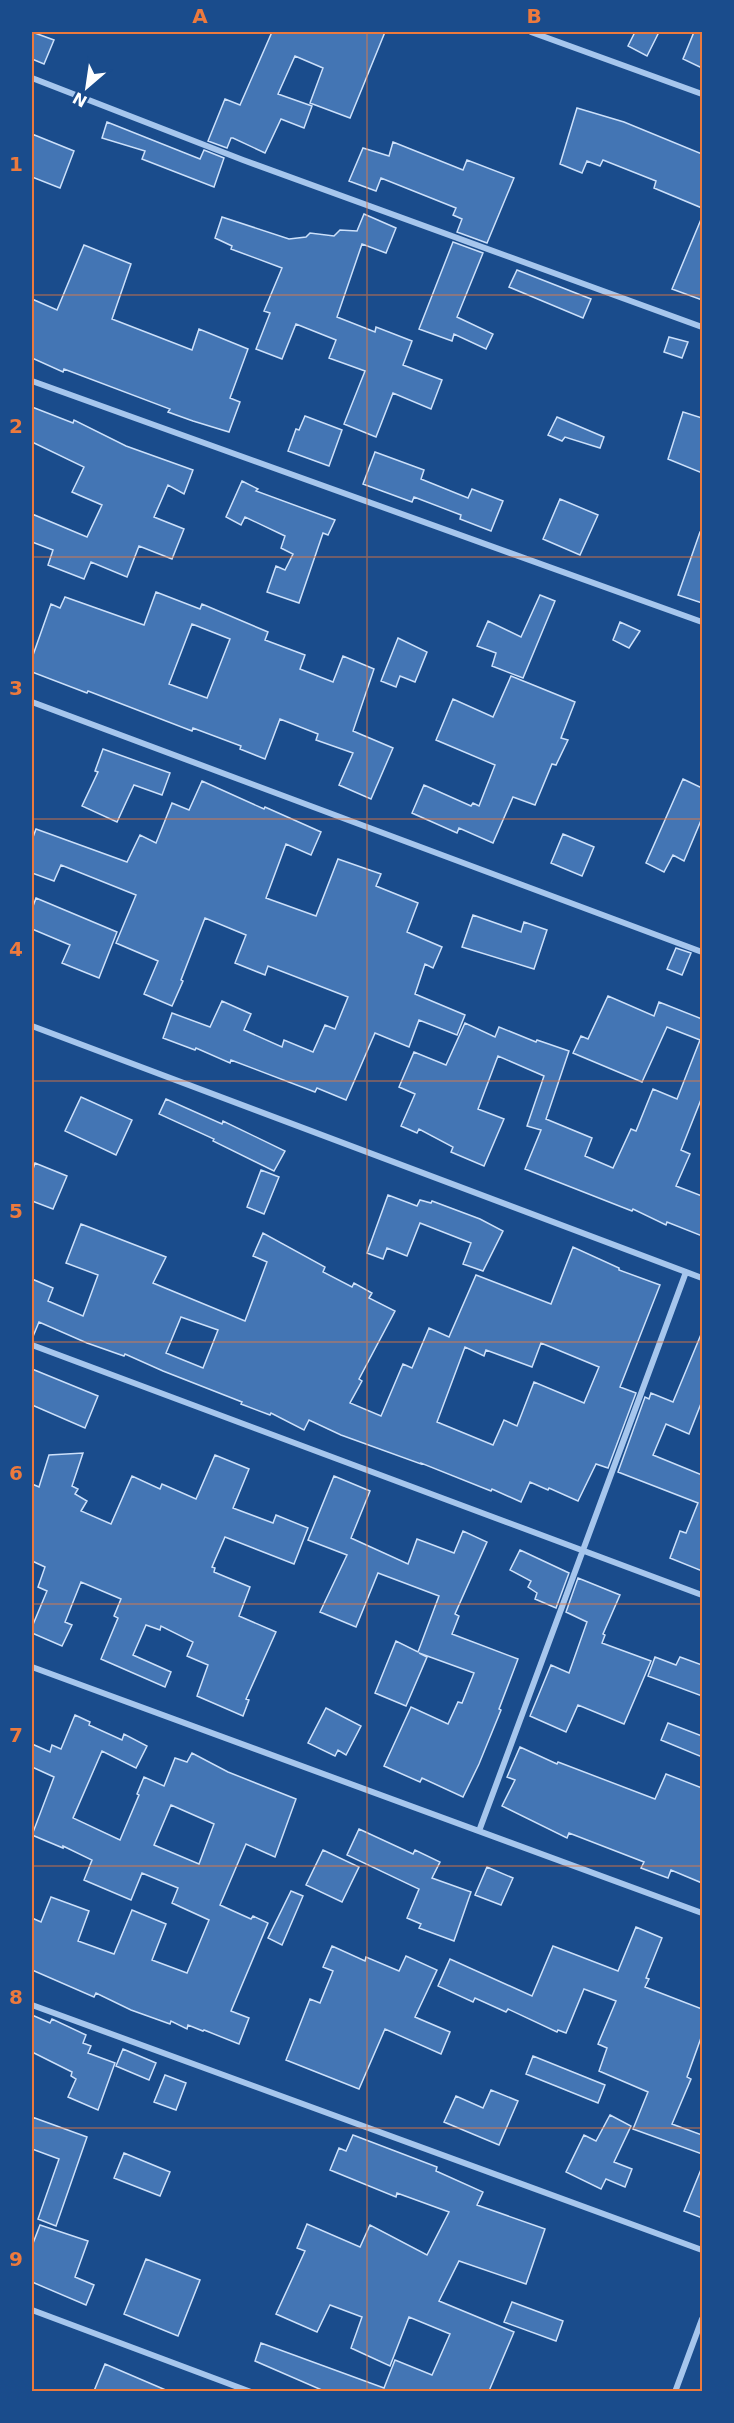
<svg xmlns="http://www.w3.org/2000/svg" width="734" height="2423" viewBox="0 0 734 2423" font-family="'DejaVu Sans',sans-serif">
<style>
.building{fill:#4375b4;stroke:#cce0fa;stroke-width:1.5;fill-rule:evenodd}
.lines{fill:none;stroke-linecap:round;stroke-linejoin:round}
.street{stroke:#a6c6ed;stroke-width:6}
.grid{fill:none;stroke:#ed7a3d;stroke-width:1.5;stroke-opacity:0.55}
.neatline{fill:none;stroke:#ed7a3d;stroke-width:2}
.grid-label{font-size:20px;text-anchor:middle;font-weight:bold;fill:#ed7a3d}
</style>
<rect width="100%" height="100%" fill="#1a4c8c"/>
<!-- building -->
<path class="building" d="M32,32l22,8 -10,24 -12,-5z
M272,32h113l-35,86 -40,-15 13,-35 -28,-12 -17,38 34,12 -8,22 -23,-9 -16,34 -32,-15h-2l-4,10 -19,-7 17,-42 15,6z
M635,32h24l-12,24 -19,-10z
M694,32h8v36l-19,-9z
M577,108l47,14 78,32v54l-48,-20 2,-7 -53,-21 -3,6 -13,-5 -5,12 -22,-9z
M107,122l93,37 4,-9 20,8 -10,29 -72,-28 3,-8 -43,-13z
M32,134l42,17 -14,37 -28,-11z
M393,142l70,28 4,-10 47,18 -27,65 -30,-11 5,-13 -9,-4 3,-7 -75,-30 -5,13 -27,-10 14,-33 26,8z
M364,214l32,14 -10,25 -24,-9 -25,73 38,15 1,-5 36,14 -9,24 39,15 -11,29 -38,-16 -17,44 -32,-13 21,-53 -36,-13 7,-18 -40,-16 -14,35 -26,-10 14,-36 -6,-2 18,-43 -51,-19 1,-3 -17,-8 7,-21 67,22 17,-2 4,-4 24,3 6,-6 17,1z
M702,217v83l-30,-11z
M453,242l30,11 -26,64 36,17 -7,15 -32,-15 -2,7 -33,-12z
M84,245l47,19 -19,55 80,31 7,-21 49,20 -18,49 10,4 -11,30 -36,-11 -25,-9 2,-3 -106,-40 -1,3 -31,-14v-59l25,11z
M517,270l74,29 -8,19 -74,-31z
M669,337l19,5 -6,16 -18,-6z
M32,407l41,16 1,-3 52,26 67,24 -9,24 -16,-9 -14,32 30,12 -12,30 -33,-13 -12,31 -36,-15 -7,17 -36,-14 5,-15 -21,-8v-28l55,23 15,-32 -30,-13 12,-25 -52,-25z
M683,412l19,6v55l-34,-14z
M305,416l37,14 -13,36 -41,-15 8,-22 3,1z
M557,417l47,20 -4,11 -35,-11 -3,4 -14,-6z
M375,452l49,18 -3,9 47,19 4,-9 31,12 -12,30 -31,-12 1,-4 -47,-18 -2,5 -49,-18z
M242,481l16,8 -2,2 79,29 -7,15 -5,-2 -24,70 -32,-11 9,-26 9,4 8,-16 -12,-6 4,-12 -40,-19 -4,8 -15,-8z
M560,499l38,16 -18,40 -37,-16z
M700,532h2v71l-24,-8z
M156,592l44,17 2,-5 66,28 -3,8 40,15 -5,14 33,13 10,-26 31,13 -21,62 40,17 -22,51 -32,-14 14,-32 -37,-13 2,-6 -38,-15 -15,40 -25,-10 1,-3 -48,-18 -1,3 -104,-40 -1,2 -55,-21v-14l19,-54 9,4 5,-11 79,28zM192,624l38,15 -23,59 -38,-14z
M540,595l15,6 -32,77 -31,-12 4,-13 -19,-7 11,-25 33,16z
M620,622l20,9 -11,17 -16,-8z
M398,638l29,14 -12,30 -15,-6 -4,11 -15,-6z
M511,676l64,26 -14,36 7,2 -12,25 -4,-1 -17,41 -22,-8 -20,46 -34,-15 -2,5 -45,-20 12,-28 47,21 2,-3 6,3 16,-41 -59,-25 17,-41 40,18z
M103,749l67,24 -8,22 -28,-10 -17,37 -35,-16 16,-34 -3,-1z
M683,779l19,9v30l-18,43 -11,-6 -9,17 -18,-9z
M202,781l62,28 1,-2 56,25 -10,23 -25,-11 -20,54 50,18 22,-57 43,15 -5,12 42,17 -11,29 35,15 -9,21 -8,-4 -10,30 50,21 -8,20 -38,-15 -10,27 -34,-14 -29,67 -29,-12 -2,4 -84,-32 -1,3 -34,-15 -1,2 -32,-12 9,-25 38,14 12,-26 29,13 -7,16 38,17 2,-7 29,12 12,-27 10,4 13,-32 -80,-31 -3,9 -30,-12 11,-28 -41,-17 -24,62 2,1 -11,25 -28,-12 14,-33 -42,-18 20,-48 -75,-30 -7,16 -22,-8v-33l4,-11 91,33 13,-27 16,8 16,-40 17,7z
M563,834l31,13 -12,29 -31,-13z
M36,898l81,34 -18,46 -37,-15 8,-18 -38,-16v-20z
M473,915l48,17 3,-10 23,8 -13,39 -72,-22z
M676,948l15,5 -9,22 -15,-6z
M608,996l46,20 5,-14 43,17v78l-21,53 9,4 -14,32 26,10v40l-35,-14 -1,3 -33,-16 -1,2 -107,-42 16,-39 -14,-4 17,-50 -46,-20 -20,53 26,10 -20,47 -33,-14 2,-5 -34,-18 -2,4 -16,-7 14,-32 -16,-7 15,-35 32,13 19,-42 30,14 4,-10 37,15 1,-2 32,11 -23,68 46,19 -7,18 28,12 18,-39 5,2 17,-42 24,10 23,-59 -33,-13 -25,55 -69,-29 8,-17 7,3z
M81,1097l51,23 -16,35 -51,-24z
M166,1099l56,25 1,-3 62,30 -11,20 -61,-30 1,-2 -55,-25z
M35,1163l32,13 -14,33 -21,-8v-29z
M261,1170l18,7 -15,37 -17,-7z
M388,1195l29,11 3,-6 11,3 1,-2 48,18 23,12 -20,40 -20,-7 8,-21 -51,-20 -13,33 -20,-8 -4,11 -16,-6z
M81,1224l85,33 -13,26 92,38 22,-59 -14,-6 10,-23 62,34 -2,5 29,15 2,-4 18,10 -3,5 26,13 -36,68 3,2 -12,22 31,13 22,-52 9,4 17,-40 20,9 27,-62 75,29 22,-57 46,21v2l41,15 -40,102 16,6 -28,75 -12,-4 -18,37 -29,-13 -1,2 -18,-8 -9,20 -29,-13 -1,2 -70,-28v1l-80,-29 -32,-15 -5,10 -33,-17 -1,2 -29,-11 1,-2 -79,-31 -38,-17 -1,2 -37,-13 -48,-21 -7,17v-60l21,9 -5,13 35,15 15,-41 -32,-12zM181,1317l37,13 -15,38 -37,-15zM541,1343l58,24 -15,36 -50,-21 -17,44 -13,-6 -11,25 -56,-23 28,-75 19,9 2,-6 46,17z
M702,1332v69l-13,33 -23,-10 -13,31 49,20v96l-32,-13 10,-27 6,2 12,-30 -80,-31 27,-75 4,2 2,-6 22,9z
M32,1369l66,27 -13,32 -53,-23z
M83,1453l-11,33 6,3 -3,5 12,7 -6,10 30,13 21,-48 28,13 2,-5 34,15 19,-44 34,14 -16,39 40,15 3,-8 32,13 -14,36 -69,-27 -13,30 3,1 -1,4 36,15 -11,29 37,16 -30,67 3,1 -6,16 -46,-20 11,-31 -21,-9 6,-14 -32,-16 -1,4 -14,-5 -13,30 38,17 -6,15 -64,-28 17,-41 -4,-2 7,-17 -40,-17 -16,40 7,3 -10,21 -30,-13v-6l15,-36 -9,-4 7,-20 -13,-6v-77l7,3 10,-32z
M334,1476l36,15 -19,47 57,26 9,-25 37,14 9,-22 24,11 -32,72 4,2 -7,18 66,25 -19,50 2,1 -22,54 -16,33 -41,-19 -2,4 -36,-16 27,-59 37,17 10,-22 4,1 12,-30 -55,-20 8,4 -21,49 -31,-13 21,-52 22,11 21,-56 -61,-23 -22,54 -36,-15 27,-57 -39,-15z
M520,1550l49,23 -13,35 -21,-9 2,-6 -9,-6 3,-6 -21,-11z
M578,1578l42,17 -17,39 2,1 -3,8 49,18 -27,63 -46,-19 -12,27 -36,-16 21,-51 18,8 18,-51 -21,-10z
M655,1657l21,8 4,-8 22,8v31l-54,-20z
M326,1708l35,18 -15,29 -8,-5 -3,6 -27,-13z
M75,1715l15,7 -1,3 33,15 2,-6 23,12 -11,22 -34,-17 -29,67 47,22 19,-45 -2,-1 7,-17 20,9 11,-28 12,4 5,-9 36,19 68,27 -21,58 -29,-13 -26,61 31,14 2,-3 15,7 -37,88 18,7 -10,26 -35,-14 -1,1 -15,-6 -1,4 -16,-8 -1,3 -39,-14 -35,-17 -2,4 -62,-27v-52l9,4 10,-25 38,14 -11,30 36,13 18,-44 34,14 -14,36 35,13 22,-53 -37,-17 6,-15 -36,-15 -11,27 -47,-20 8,-20 -29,-14v2l-31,-13 22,-58 -22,-10v-23l18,8 2,-7 9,4zM171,1805l43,19 -15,40 -45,-19z
M668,1723l34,13v21l-41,-17z
M520,1747l37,17 1,-2 97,37 11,-25 36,14v95l-31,-13 -3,8 -27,-10 3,-6 -75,-29 -2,5 -65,-32 13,-26 -8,-3z
M359,1829l54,25 2,-4 25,12 -8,16 39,14 -17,49 -35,-13 2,-4 -14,-6 12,-29 -72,-34z
M323,1850l36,17 -17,35 -36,-17z
M487,1867l26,11 -12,27 -26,-10z
M291,1891l12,5 -21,49 -14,-7z
M636,1927l26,11 -16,40 3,1 -4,8 57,22v26l-15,42 4,2 -19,45 30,11v19l-69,-25 15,-37 -49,-21 8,-23 -9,-4 18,-43 -32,-12 -18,44 -8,-3 -1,2 -49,-23 -2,3 -31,-14 -2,4 -35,-16 12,-27 82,37 21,-50 65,25z
M332,1946l33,15 1,-4 33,14 7,-15 31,14 -22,47 35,15 -9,22 -56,-25 -26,60 -73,-29 24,-61 10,4 13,-32 -10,-4z
M32,2015l18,8 2,-4 34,16 -3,8 8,3 -3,7 27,10 -17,47 -30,-13 8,-18 -5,-3 1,-4 -40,-20z
M123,2049l33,14 -7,17 -33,-14z
M533,2056l72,29 -7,18 -72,-29z
M165,2075l21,8 -10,27 -22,-8z
M491,2090l27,11 -19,44 -55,-23 12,-26 27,12z
M610,2115l21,11 -17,36 18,7 -7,18 -19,-8 -5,10 -35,-17 18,-37 12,6z
M32,2117l55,20 -31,89 -18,-7 21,-60 -27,-10z
M353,2135l84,32 -1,4 47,21 -6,13 68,24 -19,55 -67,-23 -20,40 75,31 -25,59h-165l-69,-30 6,-18 123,45 11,-28 37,15 18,-41 -41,-17 -19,49 -39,-18 11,-31 -32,-12 -13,27 -41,-18 29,-63 -8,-3 10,-24 53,23 10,-22 57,30 22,-43 -52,-19 -1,4 -66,-27 9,-22 7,3z
M124,2153l46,19 -10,24 -46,-18z
M702,2167v51l-18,-7z
M40,2225l48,16 -13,36 19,8 -8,20 -54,-23v-36z
M146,2259l54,21 -22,56 -54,-22z
M512,2302l51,19 -7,20 -52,-19z
M105,2364l63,27h-74z"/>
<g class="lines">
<!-- street -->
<path class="street" d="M531,32l171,62
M32,78l211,82 459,167
M32,381l670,241
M32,702l670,250
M32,1026l670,252
M32,1345l670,250
M32,1667l670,246
M479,1831l207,-559
M32,2005l670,245
M32,2310l219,82
M675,2392l27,-73"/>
</g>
<!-- grid -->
<path class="grid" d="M367,32v2360M32,295h670M32,557h670M32,819h670M32,1081h670M32,1342h670M32,1604h670M32,1866h670M32,2128h670"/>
<!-- border -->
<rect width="734" height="2423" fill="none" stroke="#1a4c8c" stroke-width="66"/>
<!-- north arrow -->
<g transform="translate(87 87) rotate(209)" stroke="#1a4c8c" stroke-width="4.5" paint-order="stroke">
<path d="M0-4.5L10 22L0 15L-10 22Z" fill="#ffffff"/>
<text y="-9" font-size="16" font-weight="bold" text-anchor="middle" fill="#ffffff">N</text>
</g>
<rect x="33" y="33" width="668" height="2357" class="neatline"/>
<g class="grid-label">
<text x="200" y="23">A</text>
<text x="534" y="23">B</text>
<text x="16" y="171">1</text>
<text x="16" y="433">2</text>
<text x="16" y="695">3</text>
<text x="16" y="956">4</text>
<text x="16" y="1218">5</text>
<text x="16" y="1480">6</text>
<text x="16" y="1742">7</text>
<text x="16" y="2004">8</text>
<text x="16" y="2266">9</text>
</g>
</svg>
